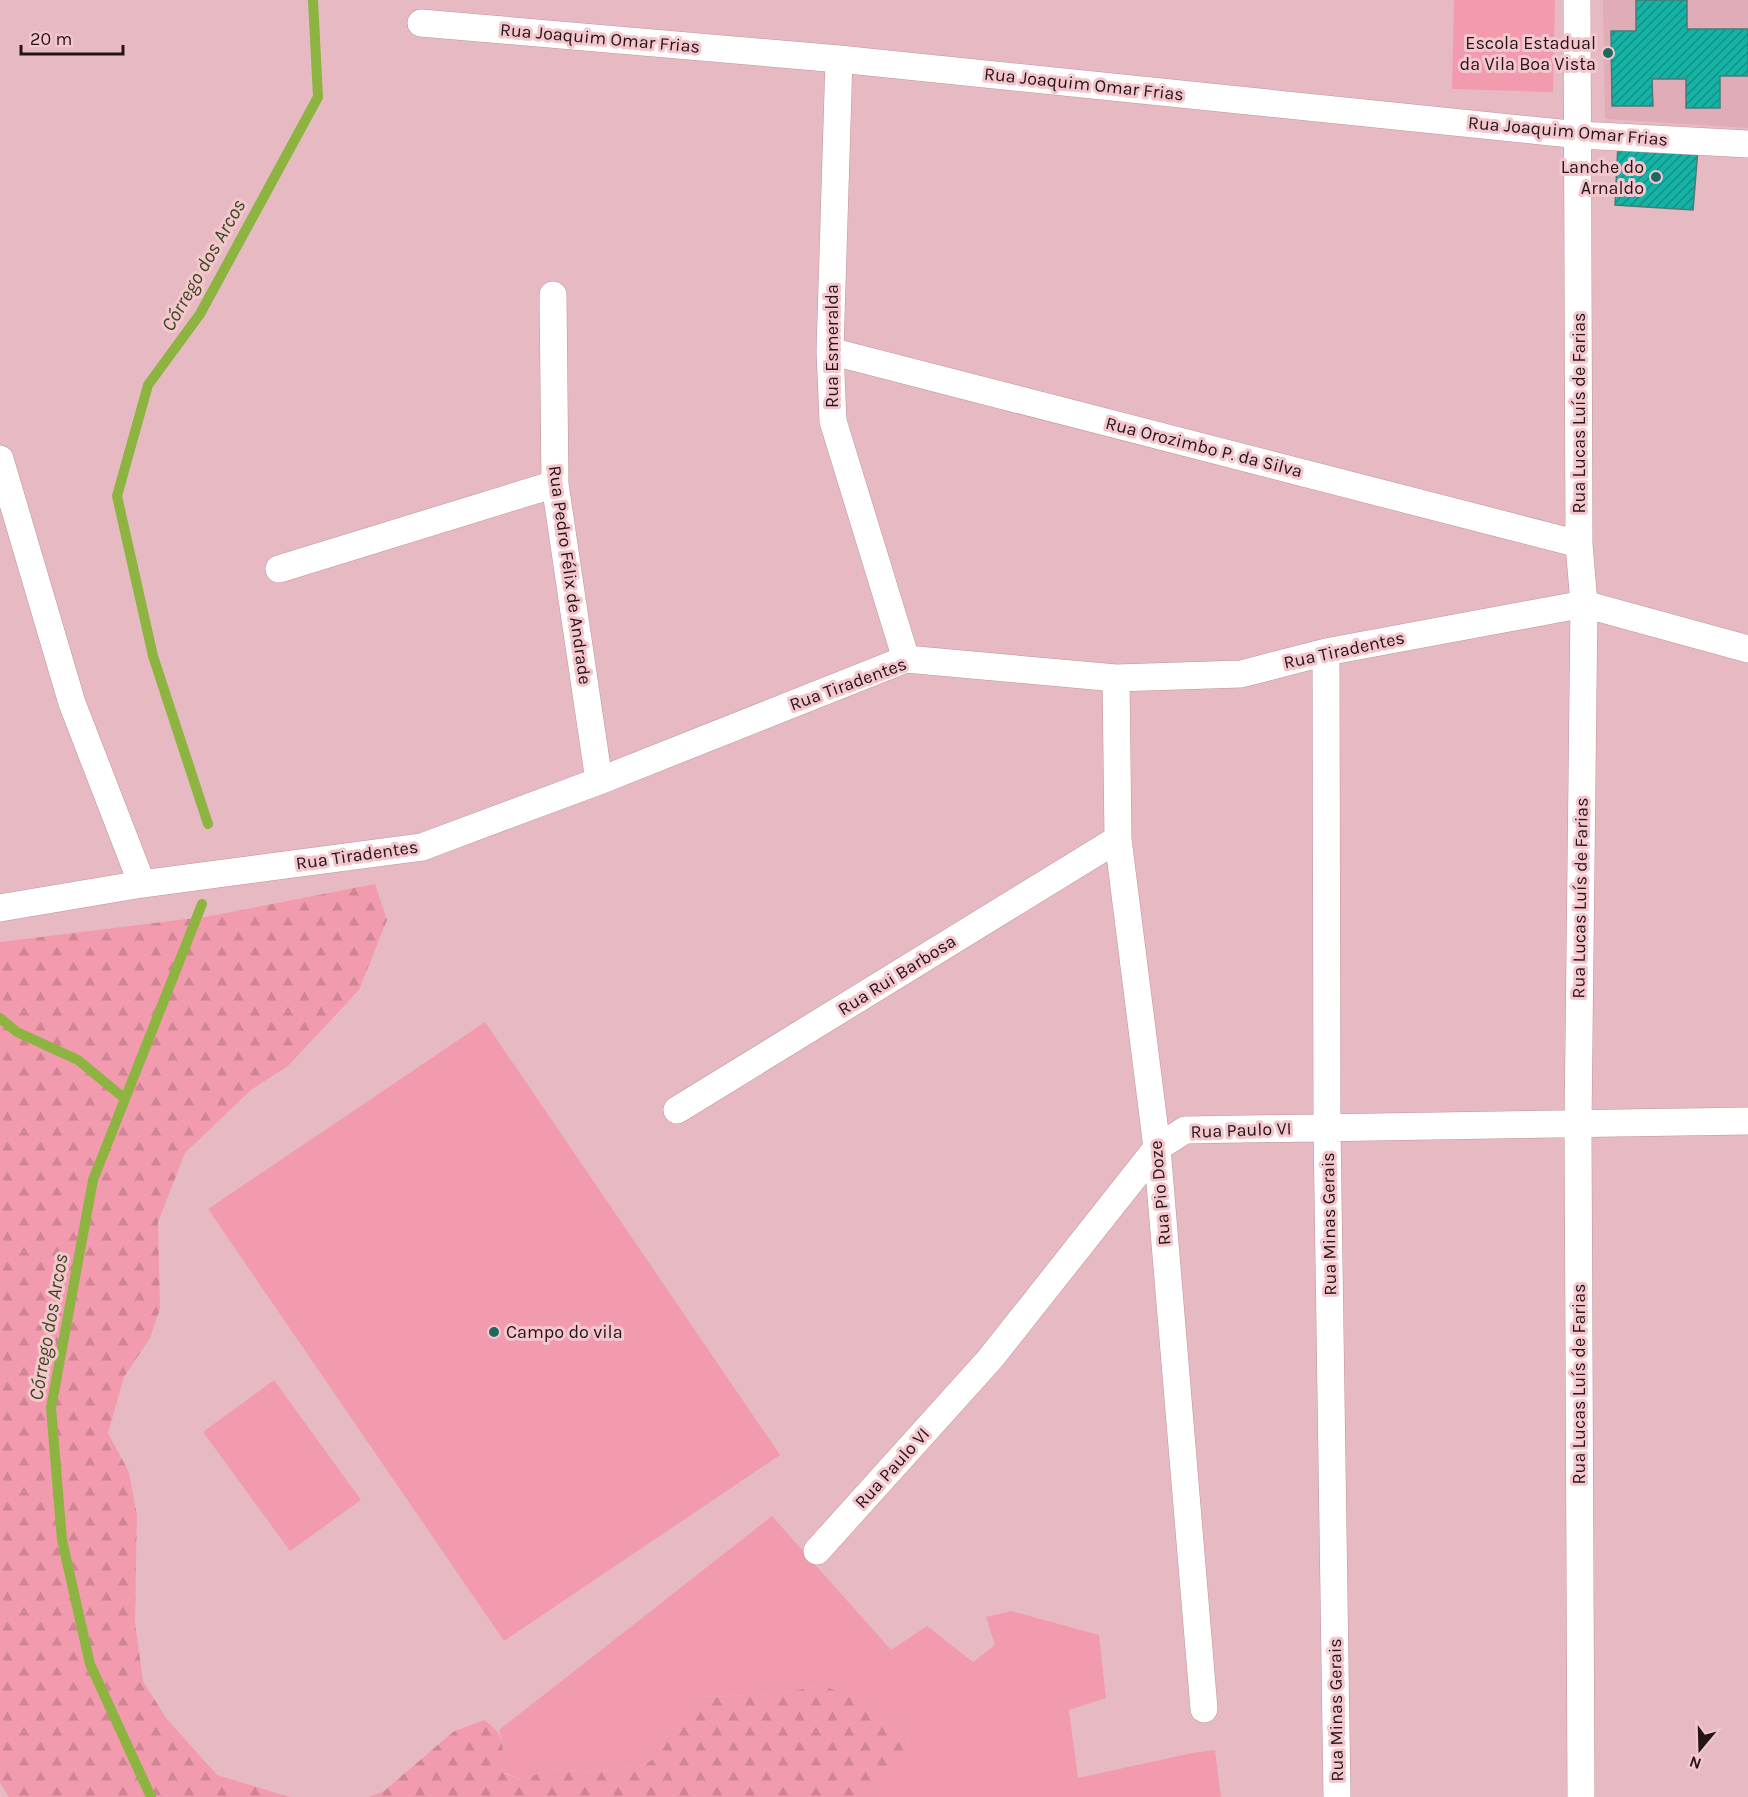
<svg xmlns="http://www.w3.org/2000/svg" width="1748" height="1797" viewBox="0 0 1748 1797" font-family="Karla,sans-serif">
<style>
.built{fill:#e0acb7}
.green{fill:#f39bae}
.forest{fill:url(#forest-firs)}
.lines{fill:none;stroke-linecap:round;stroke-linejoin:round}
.stream{stroke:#8db340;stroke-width:10}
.building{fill:url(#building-hatch);stroke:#4c7b75;stroke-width:1.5}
.minor-casing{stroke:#be949c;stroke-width:28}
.minor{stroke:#fff;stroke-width:27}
.poi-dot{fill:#1e6861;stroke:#f4c7cf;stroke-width:2}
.labels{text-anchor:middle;stroke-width:6;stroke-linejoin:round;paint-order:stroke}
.street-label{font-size:18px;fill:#241417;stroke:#f4c7cf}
.poi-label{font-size:18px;fill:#241417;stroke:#f4c7cf;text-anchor:end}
.water-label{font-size:20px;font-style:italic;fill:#39491b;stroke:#f4c7cf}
</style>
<defs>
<pattern id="forest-firs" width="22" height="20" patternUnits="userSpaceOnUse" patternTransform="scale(1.5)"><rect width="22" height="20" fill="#f39bae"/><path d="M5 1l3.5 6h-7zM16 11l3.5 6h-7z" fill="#d08595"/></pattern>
<pattern id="building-hatch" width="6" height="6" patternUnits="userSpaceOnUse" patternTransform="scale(1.5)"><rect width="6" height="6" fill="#14b3a6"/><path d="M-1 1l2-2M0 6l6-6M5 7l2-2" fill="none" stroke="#129086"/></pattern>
</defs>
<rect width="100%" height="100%" fill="#e7bac3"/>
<!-- built -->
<path class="built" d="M1603,0h33v31l17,74 -1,-26h34v29h34v-32h28v52l-143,-9z
M1687,0h61v29h-61z"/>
<!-- green -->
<path class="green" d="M1454,0h101l-2,92 -101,-3z
M485,1022l295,433 -276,186 -296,-432z
M274,1380l87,120 -71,51 -87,-119z
M772,1516l119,134 36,-24 46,36 22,-17 -9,-28 25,-6 88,24 7,63 -37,12 9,68 114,-25 23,-3 6,47h-354l32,-28 10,-29 -6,-14 -39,-24 -42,-17 -44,9 -78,3 -24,18 -19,42 -14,8 -48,7 -45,-3 -28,11 -19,-8v-28l-4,-14z"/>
<!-- forest -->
<path class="forest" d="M375,884l12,36 -28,70 -71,76 -37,24 -66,63 -27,69 2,87 -10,29 -26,39 -16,56 21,39 8,43 -2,107 8,59 23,37 51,57 73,22h-281l-9,-14v-841l211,-26z
M822,1685l42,17 39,24 6,14 -9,29 -33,28h-498l15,-6 69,-59 31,-12c24,16 18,27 19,53l19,7 28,-11 45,3 48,-7 14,-8 19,-43 24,-17 78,-3z"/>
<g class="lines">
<!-- stream -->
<path class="stream" d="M208,824l-55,-168 -36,-160 31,-111 52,-71 118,-217 -5,-97
M0,1018l17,14 61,28 46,38
M151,1797l-61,-133 -28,-124 -11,-132 42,-228 109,-276"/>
</g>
<!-- building -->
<path class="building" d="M1636,0h51v29h61v47h-28v32h-34v-29h-34l1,27h-41l-1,-75h25z
M1618,144l80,5 -5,61 -78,-5z"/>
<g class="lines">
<defs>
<path id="minor" d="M1577,0l2,544 5,60 -6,521 3,672
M421,23l418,36 741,76 168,9
M839,59l-9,292 3,70 73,238
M553,295l2,189 44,297
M830,351l749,193
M0,459l72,244 70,181
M279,569l276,-85
M1326,652l1,476 10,669
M1116,678l2,161 39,309 47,561
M0,908l142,-24 280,-37 177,-66 307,-122 210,19 125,-4 85,-22 258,-48 164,45
M677,1110l441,-271
M817,1551l173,-192 167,-211 28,-18 563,-9"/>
</defs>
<!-- minor casing -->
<use href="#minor" class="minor-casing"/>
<!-- minor -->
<use href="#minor" class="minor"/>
</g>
<!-- markers -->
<g class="poi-dot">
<circle cx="1608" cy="53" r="6"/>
<circle cx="1656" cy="177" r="6"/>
<circle cx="494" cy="1332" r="6"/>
</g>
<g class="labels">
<!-- street labels -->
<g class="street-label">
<text transform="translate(600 38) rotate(5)" y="6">Rua Joaquim Omar Frias</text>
<text transform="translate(1084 84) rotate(6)" y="6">Rua Joaquim Omar Frias</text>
<text transform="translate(1568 131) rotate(5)" y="6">Rua Joaquim Omar Frias</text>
<text transform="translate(832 346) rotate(-90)" y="6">Rua Esmeralda</text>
<text transform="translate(1579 413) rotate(-90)" y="6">Rua Lucas Luís de Farias</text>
<text transform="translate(1204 447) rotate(14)" y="6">Rua Orozimbo P. da Silva</text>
<text transform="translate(570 575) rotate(82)" y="6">Rua Pedro Félix de Andrade</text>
<text transform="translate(1344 650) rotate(-12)" y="6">Rua Tiradentes</text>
<text transform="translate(848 684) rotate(-20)" y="6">Rua Tiradentes</text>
<text transform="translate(357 855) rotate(-8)" y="6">Rua Tiradentes</text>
<text transform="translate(1580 898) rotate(-89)" y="6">Rua Lucas Luís de Farias</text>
<text transform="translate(897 975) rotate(-32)" y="6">Rua Rui Barbosa</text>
<text transform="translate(1241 1130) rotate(-2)" y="6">Rua Paulo VI</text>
<text transform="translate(1160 1193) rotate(-95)" y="6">Rua Pio Doze</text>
<text transform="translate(1329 1224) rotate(-91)" y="6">Rua Minas Gerais</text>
<text transform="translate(1579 1384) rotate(-90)" y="6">Rua Lucas Luís de Farias</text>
<text transform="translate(892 1468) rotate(-48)" y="6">Rua Paulo VI</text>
<text transform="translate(1336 1710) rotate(-91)" y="6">Rua Minas Gerais</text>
</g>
<!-- poi labels -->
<g class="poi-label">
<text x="1596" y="49">Escola Estadual<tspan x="1596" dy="21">da Vila Boa Vista</tspan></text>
<text x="1644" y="173">Lanche do<tspan x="1644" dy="21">Arnaldo</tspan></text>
<text x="506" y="1338" text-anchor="start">Campo do vila</text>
</g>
<!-- water labels -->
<g class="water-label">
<text transform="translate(203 265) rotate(-60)" y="7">Córrego dos Arcos</text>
<text transform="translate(48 1327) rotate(-80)" y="7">Córrego dos Arcos</text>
</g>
</g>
<!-- north arrow -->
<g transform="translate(1700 1749) rotate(199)" stroke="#f4c7cf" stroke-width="4.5" paint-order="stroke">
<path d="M0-4.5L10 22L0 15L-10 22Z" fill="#241417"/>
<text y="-9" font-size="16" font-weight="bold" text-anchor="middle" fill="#241417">N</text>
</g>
<!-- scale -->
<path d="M21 45v9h102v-9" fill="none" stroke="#241417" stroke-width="3"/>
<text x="30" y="45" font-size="18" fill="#241417" stroke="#f4c7cf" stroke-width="4.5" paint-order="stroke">20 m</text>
</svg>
